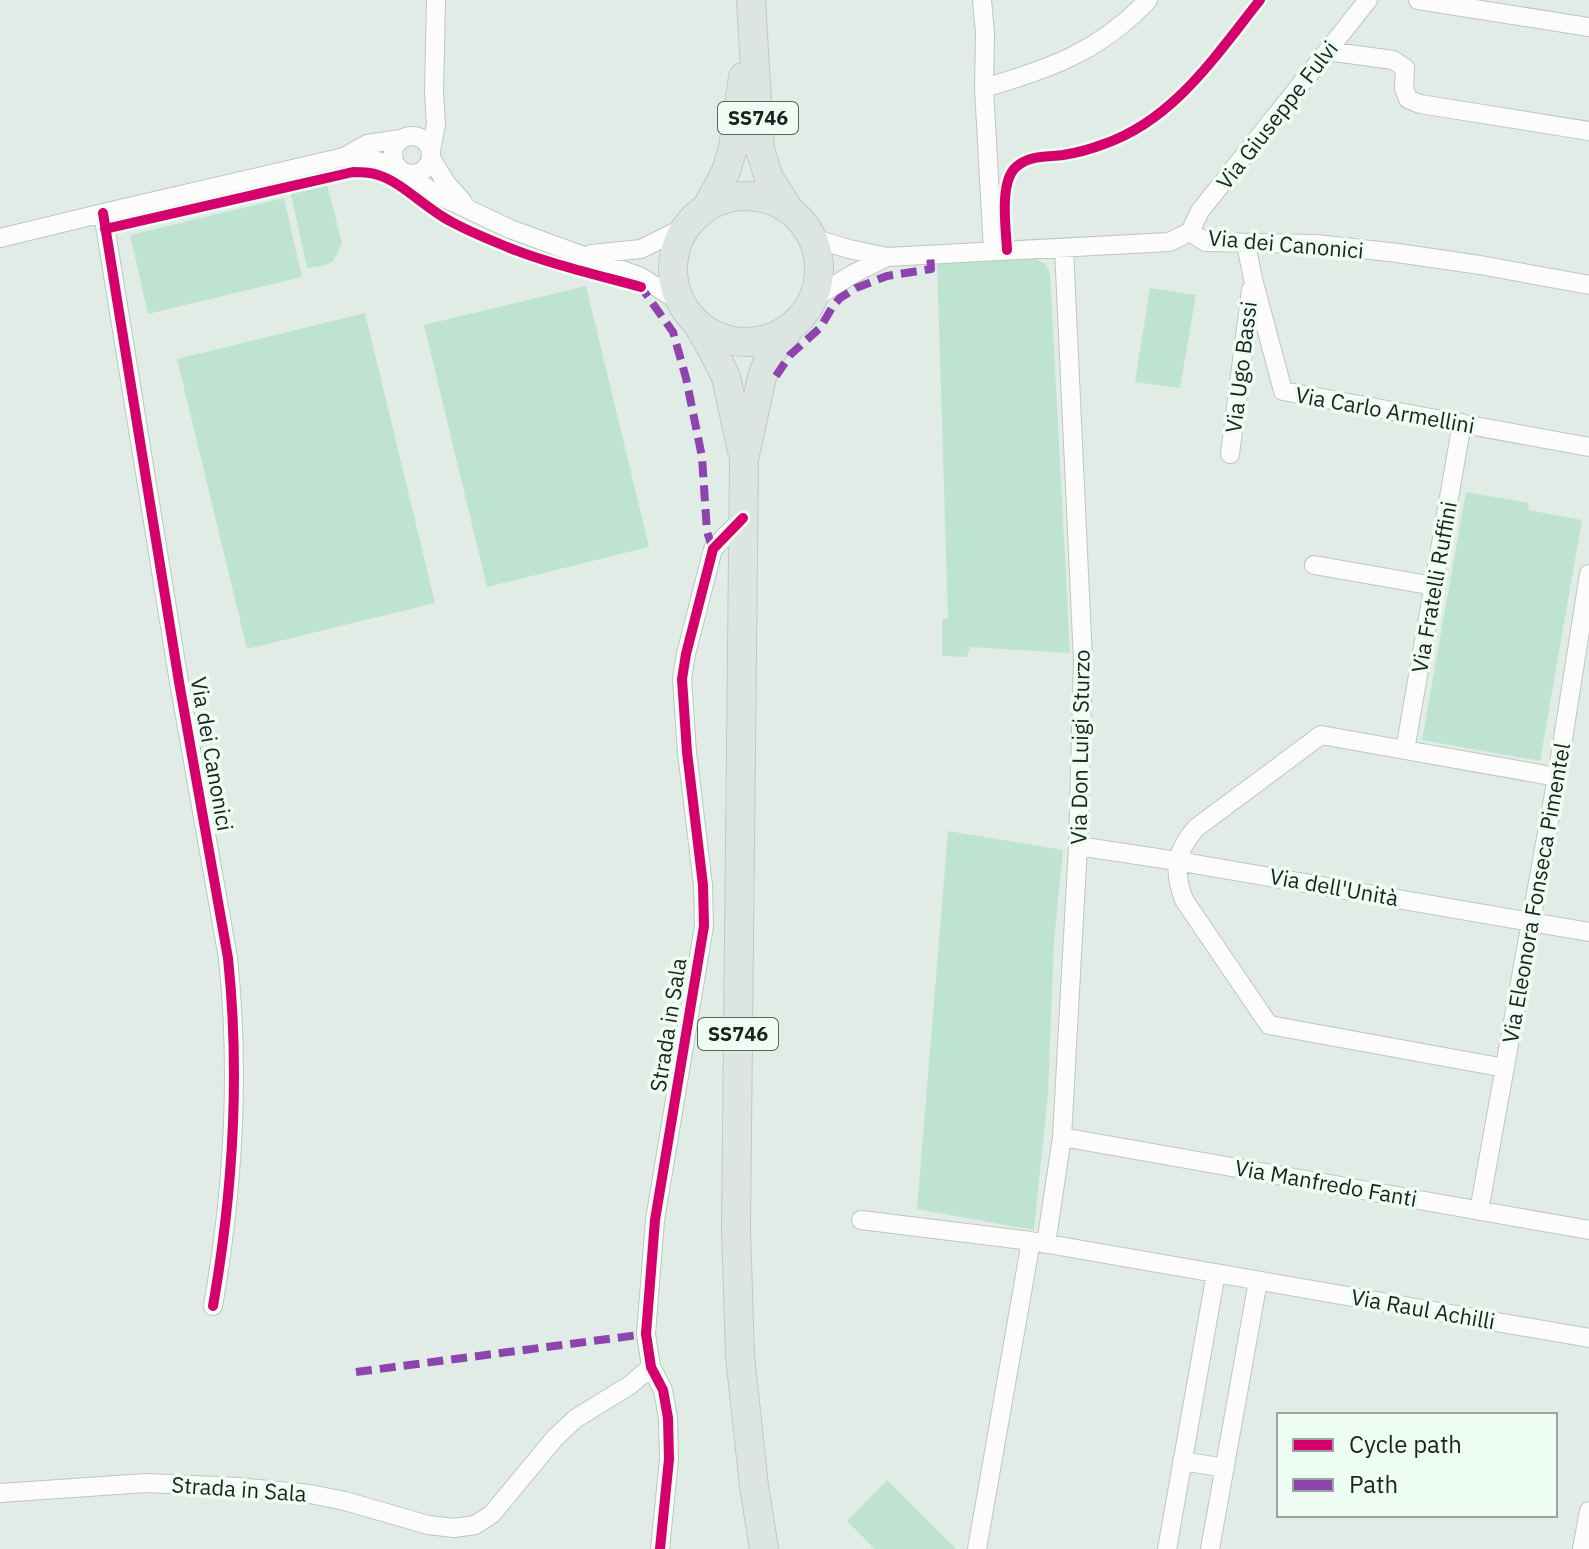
<svg xmlns="http://www.w3.org/2000/svg" width="1589" height="1549" viewBox="0 0 1589 1549" font-family="'IBM Plex Sans',sans-serif">
<style>
.green{fill:#bfe3d1}
.lines{fill:none;stroke-linecap:round;stroke-linejoin:round}
.minor-casing{stroke:#bec6c2;stroke-width:20}
.primary-casing{stroke:#c3c7c5;stroke-width:30}
.minor{stroke:#fbfcfb;stroke-width:18}
.primary{stroke:#dce5e1;stroke-width:28}
.quiet{stroke:#8e44ad;stroke-width:8;stroke-dasharray:16 8;stroke-linecap:butt}
.cycleway-casing{stroke:#edfdf4;stroke-width:15}
.cycleway{stroke:#d6006c;stroke-width:10}
.labels{text-anchor:middle;stroke-width:7;stroke-linejoin:round;paint-order:stroke}
.shield{fill:#edfdf4;stroke:#5b645f;stroke-width:2}
.shield-label{font-size:20px;font-weight:bold;fill:#1c221f}
.street-label{font-size:22px;fill:#1c221f;stroke:#edfdf4}
</style>
<rect width="100%" height="100%" fill="#e2ece7"/>
<!-- green -->
<path class="green" d="M326,180l16,63 -9,18 -7,4 -19,3 -17,-78z
M284,198l18,79 -154,37 -18,-79z
M1037,259l9,6 4,8 20,380 -100,-6 -3,10 -25,-1v-37l6,-1 -11,-357z
M586,286l63,261 -162,40 -63,-262z
M1150,288l46,7 -16,93 -45,-6z
M365,313l70,290 -188,46 -70,-290z
M1466,492l63,11 -1,7 54,10 -42,241 -118,-21z
M948,831l115,19 -9,92 -6,152 -14,136 -117,-21z
M887,1480l69,69h-81l-28,-28z"/>
<g class="lines">
<defs>
<path id="minor" d="M982,0l3,34 -1,54 9,162
M1418,0l171,27
M1327,51l66,9 12,8 -1,20 4,11 12,5 169,27
M984,88c66,-19 116,-37 164,-88
M393 155a19 19 0 1 1 38 0a19 19 0 1 1-38 0Z
M431,151l5,-27 -2,-31 2,-93
M344,157l29,3 23,6
M431,158l15,25 17,19
M408,174l26,19 76,36 131,48 40,26
M103,213l76,469 49,276c12,115 5,234 -15,348
M1190,232l16,10 110,2 82,9 82,12 109,20
M1190,232l10,-21 168,-211
M0,238l103,-25 241,-56 23,-13 34,-5
M812,238l37,11 38,8 282,-15 21,-10
M1246,244l7,35 30,112 306,56
M591,254l50,-5 46,-23
M813,299l40,-25 34,-17
M1230,454l21,-164
M1314,565l120,21
M1405,750l57,-327
M1078,846l99,15 412,71
M1505,1068l-236,-43 -85,-125c-11,-30 -9,-48 12,-72l125,-93 236,42
M1062,1137l527,93
M1479,1211l78,-434 32,-203
M861,1220l170,21 558,97
M1046,1244l16,-107 16,-291 5,-185 -19,-413
M1182,1461l43,7
M0,1493l146,-10 92,4 72,7 35,7 83,24 26,3 21,-3 17,-11 62,-75 21,-20 55,-34 21,-18
M660,1549l9,-90 -1,-41 -5,-28 -12,-23 -5,-33 9,-114 49,-294 -1,-41 -16,-133 -5,-73 4,-25 27,-105 30,-31
M977,1549l54,-308
M1167,1549l49,-276
M1210,1549l48,-268
M1582,1549l7,-38"/>
<path id="primary" d="M751,0l9,150 9,28 21,33
M673 269a73 73 0 1 1 146 0a73 73 0 1 1-146 0Z
M707,207l19,-36 7,-23 10,-71
M698,325l16,28 12,24 16,74
M764,1549l-10,-63 -14,-130 -4,-127 8,-770 18,-82 9,-24 19,-25"/>
</defs>
<!-- minor casing -->
<use href="#minor" class="minor-casing"/>
<!-- primary casing -->
<use href="#primary" class="primary-casing"/>
<!-- minor -->
<use href="#minor" class="minor"/>
<!-- primary -->
<use href="#primary" class="primary"/>
<!-- quiet -->
<path class="quiet" d="M637,286l4,1 32,45 13,46 16,79 5,75 6,17
M776,376l14,-21 30,-27 13,-22 7,-8 16,-10 31,-12 44,-7 -1,-16
M356,1372l290,-38"/>
<defs>
<path id="cycleway" d="M103,213l76,469 49,276c12,115 5,234 -15,348
M105,229l248,-57c8,0 17,0 25,3 24,7 48,34 72,46 16,9 33,16 50,23 45,19 94,30 141,43
M1007,250c-1,-22 -8,-68 9,-83 13,-12 31,-10 47,-12 13,-2 28,-6 41,-11 70,-24 112,-89 156,-144
M660,1549l9,-90 -1,-41 -5,-28 -12,-23 -5,-33 9,-114 49,-294 -1,-41 -16,-133 -5,-73 4,-25 27,-105 30,-31"/>
</defs>
<!-- cycleway casing -->
<use href="#cycleway" class="cycleway-casing"/>
<!-- cycleway -->
<use href="#cycleway" class="cycleway"/>
</g>
<g class="labels">
<!-- shield labels -->
<g class="shield">
<rect x="718" y="102" width="80" height="32" rx="6"/>
<rect x="698" y="1018" width="80" height="32" rx="6"/>
</g>
<g class="shield-label">
<text x="758" y="125">SS746</text>
<text x="738" y="1041">SS746</text>
</g>
<!-- street labels -->
<g class="street-label">
<text transform="translate(1277 115) rotate(-52)" y="8">Via Giuseppe Fulvi</text>
<text transform="translate(1286 244) rotate(5)" y="8">Via dei Canonici</text>
<text transform="translate(1241 367) rotate(-83)" y="8">Via Ugo Bassi</text>
<text transform="translate(1385 410) rotate(10)" y="8">Via Carlo Armellini</text>
<text transform="translate(1434 587) rotate(-80)" y="8">Via Fratelli Ruffini</text>
<text transform="translate(1080 747) rotate(-89)" y="8">Via Don Luigi Sturzo</text>
<text transform="translate(212 754) rotate(80)" y="8">Via dei Canonici</text>
<text transform="translate(1334 887) rotate(10)" y="8">Via dell'Unità</text>
<text transform="translate(1536 893) rotate(-80)" y="8">Via Eleonora Fonseca Pimentel</text>
<text transform="translate(668 1025) rotate(-81)" y="8">Strada in Sala</text>
<text transform="translate(1326 1183) rotate(10)" y="8">Via Manfredo Fanti</text>
<text transform="translate(1423 1309) rotate(10)" y="8">Via Raul Achilli</text>
<text transform="translate(239 1489) rotate(4)" y="8">Strada in Sala</text>
</g>
</g>
<!-- legend -->
<rect x="1277" y="1413" width="280" height="104" fill="#edfdf4" stroke="#99a59f" stroke-width="2"/>
<rect x="1293" y="1439" width="40" height="12" fill="#d6006c" stroke="#99a59f" stroke-width="2"/>
<text x="1349" y="1453" font-size="24" fill="#1c221f">Cycle path</text>
<rect x="1293" y="1479" width="40" height="12" fill="#8e44ad" stroke="#99a59f" stroke-width="2"/>
<text x="1349" y="1493" font-size="24" fill="#1c221f">Path</text>
</svg>
